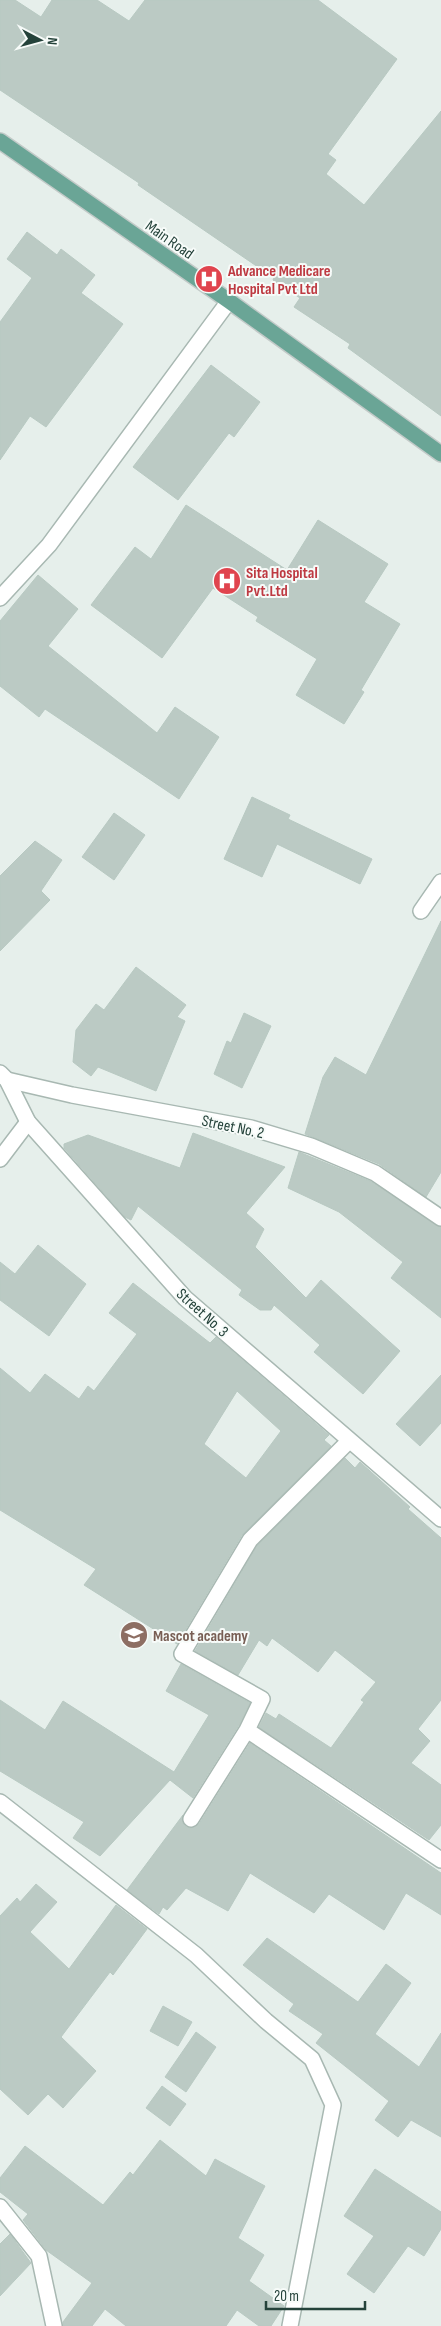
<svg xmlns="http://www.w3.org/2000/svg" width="441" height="2326" viewBox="0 0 441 2326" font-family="'Sofia Sans Condensed',sans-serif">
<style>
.building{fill:#bbcac4;stroke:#b8c9c2;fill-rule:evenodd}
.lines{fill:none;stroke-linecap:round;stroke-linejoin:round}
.service-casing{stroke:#a8b8b2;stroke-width:18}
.minor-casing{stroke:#a8b8b2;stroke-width:18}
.tertiary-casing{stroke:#a8b8b2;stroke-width:18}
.primary-casing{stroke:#c2cac8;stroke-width:18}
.service{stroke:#fff;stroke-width:15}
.minor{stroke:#fff;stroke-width:15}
.tertiary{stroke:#fff;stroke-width:15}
.primary{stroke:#6aa596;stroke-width:15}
.labels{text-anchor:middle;stroke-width:4;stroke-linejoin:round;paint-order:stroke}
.street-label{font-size:16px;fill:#24423a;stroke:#f7fbf9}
.health-label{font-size:16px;font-weight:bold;fill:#be3a42;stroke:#f7fbf9;text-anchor:start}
.education-label{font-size:16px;font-weight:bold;fill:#785e54;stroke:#f7fbf9;text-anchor:start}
</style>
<rect width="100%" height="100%" fill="#e6efeb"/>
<!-- building -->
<path class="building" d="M0,0h15l26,17 11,-17h45l32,21 16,-21h173l79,59 -69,95 8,6 -10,14 38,31 77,-94v305l-93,-68 2,-4 -56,-37 6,-9 -27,-18 1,-2 -136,-93 1,-2 -139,-93z
M27,232l30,23 4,-6 34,26 -14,18 42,31 -77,103 -16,-11 -30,44v-138l32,-44 -25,-19z
M211,365l49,37 -26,35 -5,-4 -51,67 -45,-33z
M186,505l101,65 31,-50 70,44 -24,38 36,22 -39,66 3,2 -20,32 -48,-29 21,-36 -61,-38 2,-4 -45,-29 -51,70 -71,-53 44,-58 16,12z
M38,575l40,34 -30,37 109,87 18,-26 44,30 -40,62 -134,-90 -6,8 -39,-31v-65z
M252,797l38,18 -2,4 84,40 -12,25 -83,-40 -15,33 -38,-18z
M114,813l31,22 -31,45 -32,-23z
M35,841l27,19 -21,31 9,9 -50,51v-75z
M441,921v251l-15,25 -47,-33 -74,-30 18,-57 12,-20 31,18z
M136,967l50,38 -9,12 8,4 -29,70 -58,-24 -7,9 -18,-14 3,-32 20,-26 8,6z
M244,1013l27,13 -29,62 -28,-14 13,-33 4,2z
M193,1133l92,34 -39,46 18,16 -9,18 51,51 15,-18 79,71 -37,43 -49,-42 6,-7 -46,-40 -3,5h-11l-21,-15 3,-5 -104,-84 -7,14 -6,-3 -61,-69v-4l24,-9 92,33z
M299,1152l71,29 71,46v91l-50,-40 12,-16 -64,-50 -51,-24z
M38,1245l48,39 -37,52 -49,-36v-38l15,12z
M133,1283l77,60 6,-6 113,98 -5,5 7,6 -89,89 -65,109 -93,-59 12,-16 -96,-59v-142l30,25 15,-19 34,25 9,-13 6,5 43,-57 -28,-21zM237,1391l44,40 -35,47 -42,-34z
M441,1375v48l-21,23 -24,-22z
M345,1458l10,10 5,-6 50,45 -2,2 33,29v162l-23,29 12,12 -19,22 30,22v40l-12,15 -170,-113 7,-14 10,6 3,-5 52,34 33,-46 -3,-2 15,-18 -41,-32 -17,22 -46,-34 -5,8 -8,-6 -21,35 -43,-24 62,-105z
M181,1664l69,39 -11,22 -46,73 -23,-18 -70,76 -27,-18 11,-16 -84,-51v-71l45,30 18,-29 111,71 35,-57 -43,-24z
M250,1743l191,130v42l-35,-22 -22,37 -55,-36 -15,19 -64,-40 -22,38 -42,-23 -19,22 -4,-3 -4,7 -32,-24 56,-75v8l3,4 5,1 8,-4z
M36,1884l21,18 -27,30 39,37 47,-64 31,24 -34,46 -3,-3 -49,65 35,34 -33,37 -15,-14 -20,21 -28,-26v-173l17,-18 3,4z
M267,1938l91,64 28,-38 25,19 -36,51 44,33 22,-34v104l-30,-17 -13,17 -23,-17 14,-19 -73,-58 7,-9 -34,-23 5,-7 -51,-39z
M163,2006l29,16 -14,24 -28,-15z
M196,2032l20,15 -30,45 -21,-15z
M162,2086l24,18 -16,22 -24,-18z
M160,2140l46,36 9,-17 50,27 -27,52 26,17 -15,26 35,25 -13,20h-12l-22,-16 -11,16h-100l-21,-17 -13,17h-29v-4l29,-39 -46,-33 -23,-30 5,-6 -28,-22v-14l25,-32 78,59 27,-33 3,3z
M375,2169l66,43v17l-17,27 -16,-10 -34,47 -27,-19 27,-38 -30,-20z
M10,2234l21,29 -31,33v-52z"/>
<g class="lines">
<defs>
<path id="service" d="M421,911l20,-29"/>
<path id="minor" d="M0,598l49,-53 180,-244
M7,1080l65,15 179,33 60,18 64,27 66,45
M0,1159l28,-37
M247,1730l194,130
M0,1802l196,153 70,66 46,38 21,46 -43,221
M191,1819l56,-89 15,-31 -80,-45 68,-114 99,-99
M0,2207l39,49 15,70"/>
<path id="tertiary" d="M0,1073l7,7 21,42 157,176 256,221"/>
<path id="primary" d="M0,141l229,160 212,153"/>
</defs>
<!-- service casing -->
<use href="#service" class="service-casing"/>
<!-- minor casing -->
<use href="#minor" class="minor-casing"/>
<!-- tertiary casing -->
<use href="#tertiary" class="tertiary-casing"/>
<!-- primary casing -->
<use href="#primary" class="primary-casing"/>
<!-- service -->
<use href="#service" class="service"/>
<!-- minor -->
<use href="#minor" class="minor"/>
<!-- tertiary -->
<use href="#tertiary" class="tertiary"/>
<!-- primary -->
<use href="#primary" class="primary"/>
</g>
<!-- icons -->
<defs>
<symbol id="hospital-disc" viewBox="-11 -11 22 22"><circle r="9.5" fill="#e0444e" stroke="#f7fbf9"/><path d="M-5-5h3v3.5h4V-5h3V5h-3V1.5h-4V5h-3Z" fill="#fff"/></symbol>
<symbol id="school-disc" viewBox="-11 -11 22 22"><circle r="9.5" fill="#8d6e63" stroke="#f7fbf9"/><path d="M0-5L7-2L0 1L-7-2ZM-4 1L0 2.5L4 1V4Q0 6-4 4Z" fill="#fff"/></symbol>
</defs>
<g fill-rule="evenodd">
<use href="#hospital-disc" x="193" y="263" width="32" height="32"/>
<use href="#hospital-disc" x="211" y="565" width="32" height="32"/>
<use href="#school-disc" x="118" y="1619" width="32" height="32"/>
</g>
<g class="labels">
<!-- street labels -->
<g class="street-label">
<text transform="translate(170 239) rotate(35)" y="6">Main Road</text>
<text transform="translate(233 1126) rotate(12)" y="6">Street No. 2</text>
<text transform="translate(203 1312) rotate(42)" y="6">Street No. 3</text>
</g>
<!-- health labels -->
<g class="health-label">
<text x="228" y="276">Advance Medicare<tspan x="228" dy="18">Hospital Pvt Ltd</tspan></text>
<text x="246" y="578">Sita Hospital<tspan x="246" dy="18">Pvt.Ltd</tspan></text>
</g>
<!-- education labels -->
<g class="education-label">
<text x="153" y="1641">Mascot academy</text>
</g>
</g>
<!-- north arrow -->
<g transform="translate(40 40) rotate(96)" stroke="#f7fbf9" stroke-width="4" paint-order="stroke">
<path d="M0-4L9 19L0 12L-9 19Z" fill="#24423a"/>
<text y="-8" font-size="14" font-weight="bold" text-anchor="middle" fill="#24423a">N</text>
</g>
<!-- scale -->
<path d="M266 2301v8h99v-8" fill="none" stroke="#24423a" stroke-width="2.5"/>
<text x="274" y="2301" font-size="15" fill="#24423a" stroke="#f7fbf9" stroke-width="4" paint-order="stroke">20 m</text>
</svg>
